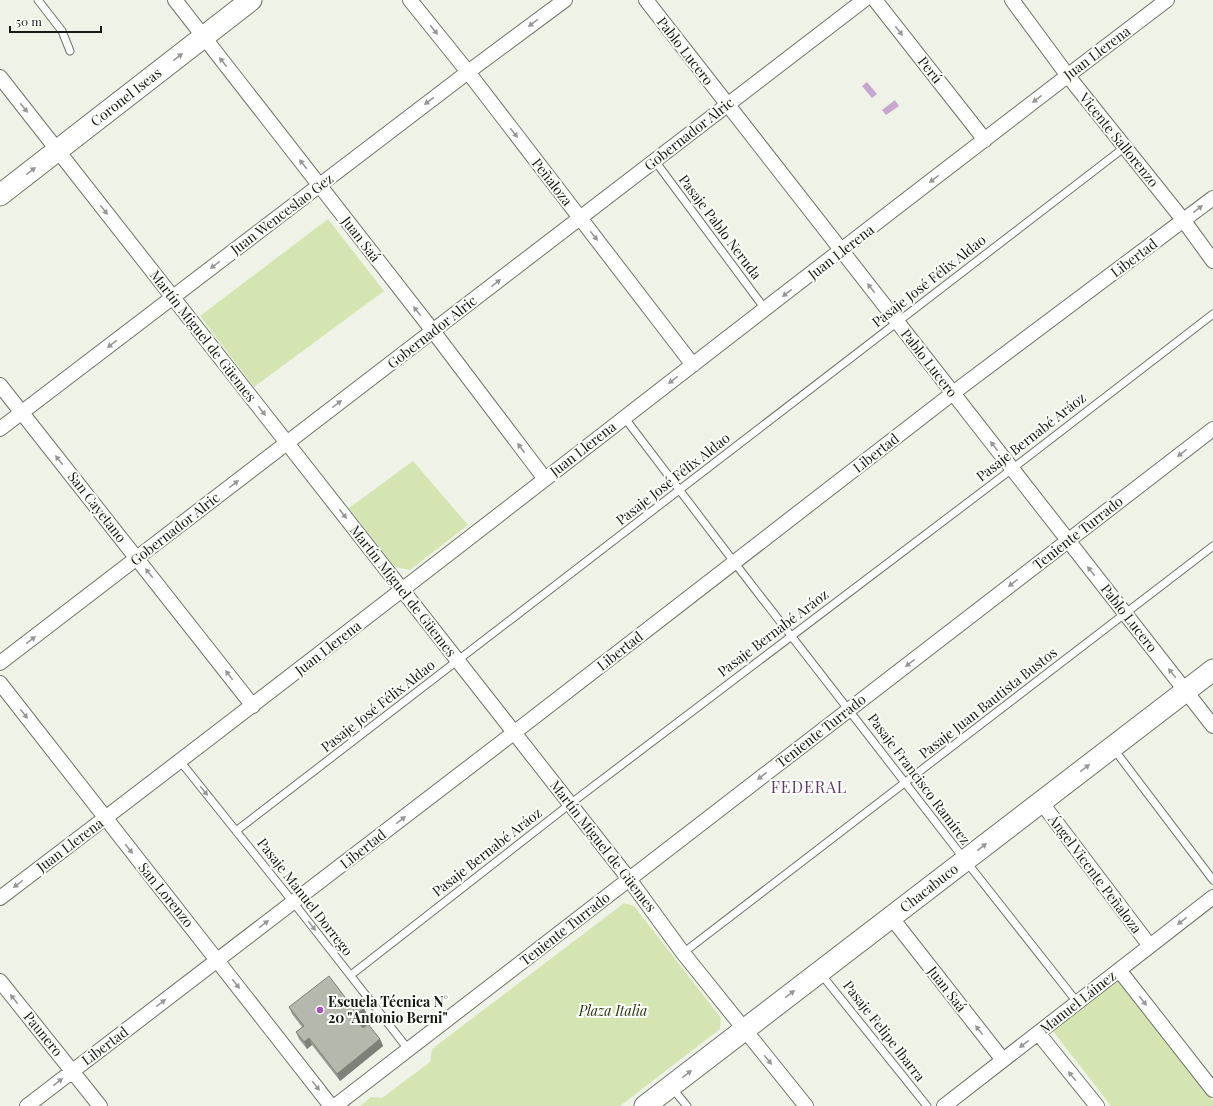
<svg xmlns="http://www.w3.org/2000/svg" width="1213" height="1106" viewBox="0 0 1213 1106" font-family="'Playfair Display',serif">
<style>
.green{fill:#d5e5b2}
.water{fill:#c8a6d1}
.lines{fill:none;stroke-linecap:round;stroke-linejoin:round}
.lane-casing{stroke:#707469;stroke-width:9}
.street-casing{stroke:#707469;stroke-width:16}
.secondary-casing{stroke:#707469;stroke-width:23}
.lane{stroke:#fff;stroke-width:7}
.street{stroke:#fff;stroke-width:14}
.secondary{stroke:#fff;stroke-width:21}
.wall{fill:#9b9e95}
.shaded-wall{fill:#7e8179}
.building{fill:#b4b8ad;stroke:#7e8179}
.oneway{fill:#979896}
.poi-dot{fill:#a952bf;stroke:#fdfffa;stroke-width:1.5}
.labels{text-anchor:middle;stroke-width:4;stroke-linejoin:round;paint-order:stroke}
.street-label{font-size:14px;fill:#181915;stroke:#fdfffa}
.poi-label{font-size:14px;font-weight:bold;fill:#181915;stroke:#fdfffa;text-anchor:start}
.park-label{font-size:14px;font-style:italic;fill:#2b350e;stroke:#fdfffa}
.quarter-label{font-size:16px;letter-spacing:1px;fill:#63386e;stroke:#fdfffa}
</style>
<rect width="100%" height="100%" fill="#eff3e7"/>
<!-- green -->
<path class="green" d="M328,219l56,72 -130,96 -54,-71z
M413,461l55,64 -58,45 -15,-3 -46,-59z
M624,903l10,3 87,112 -1,11 -100,77h-260l11,-9 11,1 48,-36 2,-13z
M1119,980l94,121v5h-102l-58,-75z"/>
<!-- water -->
<path class="water" d="M867,82l10,12 -5,4 -10,-12z
M895,100l4,6 -13,9 -4,-5z"/>
<g class="lines">
<defs>
<path id="lane" d="M38,0l24,31 8,20
M655,161l110,148
M624,417l120,158 221,285 112,142
M1113,748l100,132
M180,761l113,141 115,147
M236,831l889,-684
M683,953l530,-407
M821,974l106,132
M351,975l219,-171 442,-335 201,-155
M672,1088l15,18"/>
<path id="street" d="M175,0l258,331 112,148
M410,0l58,72 225,293
M646,0l567,726
M875,0l110,140
M1012,0l56,76 116,145 29,40
M0,77l629,802 54,74 123,153
M0,385l253,321
M0,429l468,-357 97,-72
M0,663l864,-663
M0,683l331,423
M1041,802l109,144
M0,898c391,-296 776,-601 1167,-898
M891,917l112,143
M1119,970l94,120
M0,981l100,125
M1038,1033l59,73
M27,1106l497,-381 429,-332 260,-195
M335,1106l878,-677
M944,1106l269,-209"/>
<path id="secondary" d="M0,195l251,-195
M645,1106l568,-436"/>
</defs>
<!-- lane casing -->
<use href="#lane" class="lane-casing"/>
<!-- street casing -->
<use href="#street" class="street-casing"/>
<!-- secondary casing -->
<use href="#secondary" class="secondary-casing"/>
<!-- lane -->
<use href="#lane" class="lane"/>
<!-- street -->
<use href="#street" class="street"/>
<!-- secondary -->
<use href="#secondary" class="secondary"/>
</g>
<!-- wall -->
<path class="wall" d="M351,1005l16,10 -3,2 2,3 1,4 13,15 3,7 -43,35 -28,-36 -5,4 -8,-10 -3,-7 6,-5 -10,-13 -3,-7z"/>
<!-- shaded-wall -->
<path class="shaded-wall" d="M364,1008l3,7 -5,3 -3,-6z
M366,1020l2,7 -5,4 -3,-7z
M309,1038l3,7 -5,4 -3,-7z
M380,1039l3,7 -43,35 -3,-7z"/>
<!-- building -->
<path class="building" d="M329,976l22,29 7,-6 6,9 -5,4 7,8 -6,4 3,4 5,-4 12,15 -43,35 -28,-36 -5,4 -8,-10 8,-6 -15,-19z"/>
<!-- one-way arrows -->
<defs><path id="oneway-solid" d="M-6-.8H1V-3.2L6.5 0L1 3.2V.8H-6Z"/></defs>
<g class="oneway">
<use href="#oneway-solid" transform="translate(533 23) rotate(143)"/>
<use href="#oneway-solid" transform="translate(434 30) rotate(51)"/>
<use href="#oneway-solid" transform="translate(899 31) rotate(52)"/>
<use href="#oneway-solid" transform="translate(178 57) rotate(-38)"/>
<use href="#oneway-solid" transform="translate(223 62) rotate(-128)"/>
<use href="#oneway-solid" transform="translate(1037 99) rotate(142)"/>
<use href="#oneway-solid" transform="translate(429 101) rotate(143)"/>
<use href="#oneway-solid" transform="translate(24 108) rotate(52)"/>
<use href="#oneway-solid" transform="translate(514 133) rotate(52)"/>
<use href="#oneway-solid" transform="translate(303 164) rotate(-128)"/>
<use href="#oneway-solid" transform="translate(31 171) rotate(-38)"/>
<use href="#oneway-solid" transform="translate(934 179) rotate(142)"/>
<use href="#oneway-solid" transform="translate(1198 209) rotate(-38)"/>
<use href="#oneway-solid" transform="translate(104 210) rotate(52)"/>
<use href="#oneway-solid" transform="translate(594 236) rotate(52)"/>
<use href="#oneway-solid" transform="translate(215 265) rotate(143)"/>
<use href="#oneway-solid" transform="translate(496 283) rotate(-38)"/>
<use href="#oneway-solid" transform="translate(871 288) rotate(-128)"/>
<use href="#oneway-solid" transform="translate(787 293) rotate(142)"/>
<use href="#oneway-solid" transform="translate(417 311) rotate(-128)"/>
<use href="#oneway-solid" transform="translate(112 344) rotate(143)"/>
<use href="#oneway-solid" transform="translate(673 380) rotate(143)"/>
<use href="#oneway-solid" transform="translate(337 404) rotate(-38)"/>
<use href="#oneway-solid" transform="translate(262 411) rotate(52)"/>
<use href="#oneway-solid" transform="translate(994 446) rotate(-128)"/>
<use href="#oneway-solid" transform="translate(521 448) rotate(-127)"/>
<use href="#oneway-solid" transform="translate(1182 453) rotate(142)"/>
<use href="#oneway-solid" transform="translate(59 460) rotate(-128)"/>
<use href="#oneway-solid" transform="translate(234 484) rotate(-38)"/>
<use href="#oneway-solid" transform="translate(343 514) rotate(52)"/>
<use href="#oneway-solid" transform="translate(1091 571) rotate(-128)"/>
<use href="#oneway-solid" transform="translate(149 573) rotate(-128)"/>
<use href="#oneway-solid" transform="translate(1013 583) rotate(142)"/>
<use href="#oneway-solid" transform="translate(31 640) rotate(-37)"/>
<use href="#oneway-solid" transform="translate(910 663) rotate(142)"/>
<use href="#oneway-solid" transform="translate(1172 673) rotate(-128)"/>
<use href="#oneway-solid" transform="translate(229 675) rotate(-128)"/>
<use href="#oneway-solid" transform="translate(24 714) rotate(52)"/>
<use href="#oneway-solid" transform="translate(1085 768) rotate(-37)"/>
<use href="#oneway-solid" transform="translate(762 776) rotate(142)"/>
<use href="#oneway-solid" transform="translate(204 791) rotate(51)"/>
<use href="#oneway-solid" transform="translate(401 820) rotate(-38)"/>
<use href="#oneway-solid" transform="translate(982 847) rotate(-38)"/>
<use href="#oneway-solid" transform="translate(129 849) rotate(51)"/>
<use href="#oneway-solid" transform="translate(18 884) rotate(143)"/>
<use href="#oneway-solid" transform="translate(1182 921) rotate(142)"/>
<use href="#oneway-solid" transform="translate(264 924) rotate(-37)"/>
<use href="#oneway-solid" transform="translate(312 926) rotate(52)"/>
<use href="#oneway-solid" transform="translate(236 984) rotate(52)"/>
<use href="#oneway-solid" transform="translate(790 994) rotate(-37)"/>
<use href="#oneway-solid" transform="translate(14 999) rotate(-129)"/>
<use href="#oneway-solid" transform="translate(1143 1001) rotate(52)"/>
<use href="#oneway-solid" transform="translate(161 1003) rotate(-37)"/>
<use href="#oneway-solid" transform="translate(979 1030) rotate(-128)"/>
<use href="#oneway-solid" transform="translate(1024 1044) rotate(142)"/>
<use href="#oneway-solid" transform="translate(768 1060) rotate(51)"/>
<use href="#oneway-solid" transform="translate(687 1074) rotate(-38)"/>
<use href="#oneway-solid" transform="translate(1072 1076) rotate(-129)"/>
<use href="#oneway-solid" transform="translate(58 1082) rotate(-38)"/>
<use href="#oneway-solid" transform="translate(316 1086) rotate(52)"/>
</g>
<!-- markers -->
<circle class="poi-dot" cx="320" cy="1010" r="4"/>
<g class="labels">
<!-- street labels -->
<g class="street-label">
<text transform="translate(685 51) rotate(52)" y="5">Pablo Lucero</text>
<text transform="translate(1097 53) rotate(-37)" y="5">Juan Llerena</text>
<text transform="translate(930 70) rotate(52)" y="5">Perú</text>
<text transform="translate(126 97) rotate(-38)" y="5">Coronel Iseas</text>
<text transform="translate(689 134) rotate(-38)" y="5">Gobernador Alric</text>
<text transform="translate(1119 140) rotate(51)" y="5">Vicente Sallorenzo</text>
<text transform="translate(552 182) rotate(52)" y="5">Peñaloza</text>
<text transform="translate(282 214) rotate(-37)" y="5">Juan Wenceslao Gez</text>
<text transform="translate(720 227) rotate(53)" y="5">Pasaje Pablo Neruda</text>
<text transform="translate(361 239) rotate(52)" y="5">Juan Saá</text>
<text transform="translate(841 252) rotate(-38)" y="5">Juan Llerena</text>
<text transform="translate(1134 258) rotate(-37)" y="5">Libertad</text>
<text transform="translate(929 281) rotate(-38)" y="5">Pasaje José Félix Aldao</text>
<text transform="translate(432 332) rotate(-38)" y="5">Gobernador Alric</text>
<text transform="translate(203 336) rotate(52)" y="5">Martín Miguel de Güemes</text>
<text transform="translate(929 363) rotate(52)" y="5">Pablo Lucero</text>
<text transform="translate(1031 437) rotate(-38)" y="5">Pasaje Bernabé Aráoz</text>
<text transform="translate(583 449) rotate(-38)" y="5">Juan Llerena</text>
<text transform="translate(876 453) rotate(-38)" y="5">Libertad</text>
<text transform="translate(673 479) rotate(-38)" y="5">Pasaje José Félix Aldao</text>
<text transform="translate(97 507) rotate(52)" y="5">San Cayetano</text>
<text transform="translate(175 529) rotate(-38)" y="5">Gobernador Alric</text>
<text transform="translate(1078 533) rotate(-38)" y="5">Teniente Turrado</text>
<text transform="translate(403 591) rotate(52)" y="5">Martín Miguel de Güemes</text>
<text transform="translate(1129 618) rotate(52)" y="5">Pablo Lucero</text>
<text transform="translate(773 633) rotate(-37)" y="5">Pasaje Bernabé Aráoz</text>
<text transform="translate(328 648) rotate(-38)" y="5">Juan Llerena</text>
<text transform="translate(620 651) rotate(-38)" y="5">Libertad</text>
<text transform="translate(988 703) rotate(-38)" y="5">Pasaje Juan Bautista Bustos</text>
<text transform="translate(378 706) rotate(-38)" y="5">Pasaje José Félix Aldao</text>
<text transform="translate(821 731) rotate(-38)" y="5">Teniente Turrado</text>
<text transform="translate(919 779) rotate(53)" y="5">Pasaje Francisco Ramírez</text>
<text transform="translate(70 845) rotate(-37)" y="5">Juan Llerena</text>
<text transform="translate(603 846) rotate(52)" y="5">Martín Miguel de Güemes</text>
<text transform="translate(363 849) rotate(-38)" y="5">Libertad</text>
<text transform="translate(487 852) rotate(-38)" y="5">Pasaje Bernabé Aráoz</text>
<text transform="translate(1095 874) rotate(53)" y="5">Ángel Vicente Peñaloza</text>
<text transform="translate(929 888) rotate(-38)" y="5">Chacabuco</text>
<text transform="translate(166 895) rotate(51)" y="5">San Lorenzo</text>
<text transform="translate(305 897) rotate(52)" y="5">Pasaje Manuel Dorrego</text>
<text transform="translate(565 929) rotate(-38)" y="5">Teniente Turrado</text>
<text transform="translate(947 989) rotate(52)" y="5">Juan Saá</text>
<text transform="translate(1078 1002) rotate(-38)" y="5">Manuel Láinez</text>
<text transform="translate(884 1031) rotate(52)" y="5">Pasaje Felipe Ibarra</text>
<text transform="translate(43 1034) rotate(51)" y="5">Paunero</text>
<text transform="translate(105 1046) rotate(-37)" y="5">Libertad</text>
</g>
<!-- poi labels -->
<g class="poi-label">
<text x="328" y="1007">Escuela Técnica N°<tspan x="328" dy="16">20 "Antonio Berni"</tspan></text>
</g>
<!-- park labels -->
<g class="park-label">
<text x="613" y="1016">Plaza Italia</text>
</g>
<!-- quarter labels -->
<g class="quarter-label">
<text x="809" y="793">FEDERAL</text>
</g>
</g>
<!-- scale -->
<path d="M10 26v6h91v-6" fill="none" stroke="#181915" stroke-width="2"/>
<text x="16" y="26" font-size="12" fill="#181915" stroke="#fdfffa" stroke-width="3" paint-order="stroke">50 m</text>
</svg>
